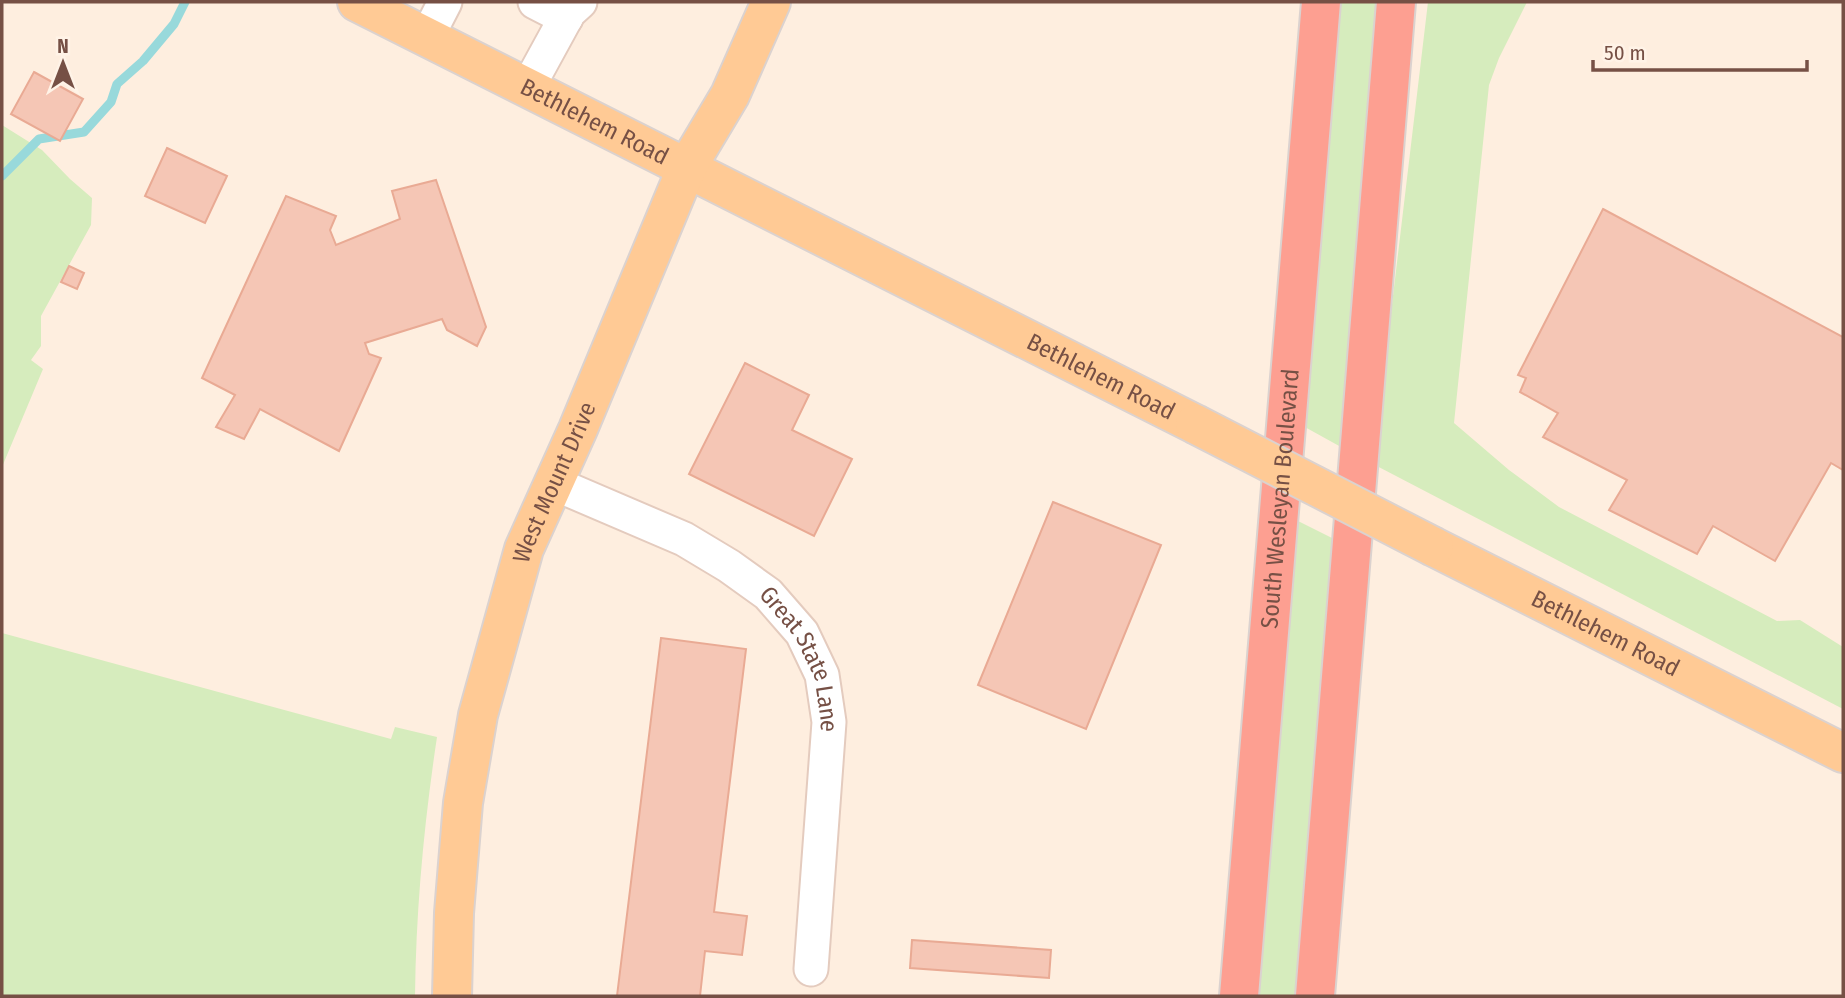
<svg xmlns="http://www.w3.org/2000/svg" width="1845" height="998" viewBox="0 0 1845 998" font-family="'Fira Sans Condensed',sans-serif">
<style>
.green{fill:#d6ecbd}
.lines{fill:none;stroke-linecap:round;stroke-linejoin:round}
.stream{stroke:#98d9db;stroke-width:9}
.building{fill:#f5c6b5;stroke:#e9aa94;stroke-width:2}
.minor-casing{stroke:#e4cbbe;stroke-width:37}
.major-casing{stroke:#dbd2cf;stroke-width:42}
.highway-casing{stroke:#dbd2cf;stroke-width:42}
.minor{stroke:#fff;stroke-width:33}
.major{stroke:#ffca95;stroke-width:38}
.highway{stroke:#fd9f91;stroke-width:38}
.major-bridge-casing{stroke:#dbd2cf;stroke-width:42;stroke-linecap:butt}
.major-bridge{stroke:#ffca95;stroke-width:38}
.labels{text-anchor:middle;stroke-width:7;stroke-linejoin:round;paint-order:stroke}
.street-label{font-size:24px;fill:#765045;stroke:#fff3e7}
</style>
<rect width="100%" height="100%" fill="#feeedf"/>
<!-- green -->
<path class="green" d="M1340,2h37l-36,445 -38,-21z
M1428,2h99l-28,56 -10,27 -35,338 55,47 50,37 218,114 23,-1 43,27v62l-470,-245z
M2,125l40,25 28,29 22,19 -1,27 -50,91v30l-10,14 12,9 -41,98z
M1296,520l42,21 -31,313 -11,142h-41z
M2,633l389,106 4,-12 42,10c-13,86 -21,172 -22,259h-413z"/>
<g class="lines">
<!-- stream -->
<path class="stream" d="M2,176l37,-37 45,-7 27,-30 6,-18 26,-23 31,-37 11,-22"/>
</g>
<!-- building -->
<path class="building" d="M34,72l49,27 -23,42 -49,-27z
M167,148l60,28 -22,47 -60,-27z
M436,180l50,147 -9,19 -30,-16 -5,-11 -77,24 4,11 12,4 -42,93 -79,-42 -16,30 -28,-12 19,-32 -33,-17 84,-182 50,20 -6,14 6,15 64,-26 -8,-28z
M1603,209l240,128v133l-12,-7 -56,98 -62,-35 -16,28 -88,-44 18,-30 -84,-43 15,-24 -38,-21 6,-14 -8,-3z
M69,266l15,7 -7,16 -16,-7z
M745,363l64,32 -17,35 60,29 -38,77 -125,-62z
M1053,502l108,43 -75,184 -108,-44z
M661,638l85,11 -32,263 33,4 -5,39 -37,-4 -5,45h-83z
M912,940l139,10 -2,28 -139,-10z"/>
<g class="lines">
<defs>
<g id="minor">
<path d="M535,2l31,16"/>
<path d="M427,37l18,-35"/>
<path d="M528,87l41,-75 11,-10"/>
<path id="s1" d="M553,483l131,56 45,27 39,28 34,39 20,42 7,47 -18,247"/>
</g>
<g id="major">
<path id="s2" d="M357,2l838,422"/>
<path id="s3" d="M1434,547l409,206"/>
<path id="s4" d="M452,996l2,-83 9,-110 15,-88 46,-166 54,-120 109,-262 43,-72 41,-93"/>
</g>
<g id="highway">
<path id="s5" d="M1239,996l82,-994"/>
<path d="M1315,996l81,-994"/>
</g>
</defs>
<!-- minor casing -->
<use href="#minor" class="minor-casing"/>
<!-- major casing -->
<use href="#major" class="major-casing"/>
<!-- highway casing -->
<use href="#highway" class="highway-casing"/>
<!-- minor -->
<use href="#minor" class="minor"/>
<!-- major -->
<use href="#major" class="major"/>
<!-- highway -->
<use href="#highway" class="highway"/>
<defs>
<path id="major-bridge" d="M1195,424l239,123"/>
</defs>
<!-- major-bridge casing -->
<use href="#major-bridge" class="major-bridge-casing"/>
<!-- major-bridge -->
<use href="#major-bridge" class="major-bridge"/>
</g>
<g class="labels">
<!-- street labels -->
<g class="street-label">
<text dy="8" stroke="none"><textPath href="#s2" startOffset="266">Bethlehem Road</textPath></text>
<text dy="8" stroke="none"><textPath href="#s2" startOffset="833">Bethlehem Road</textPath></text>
<text dy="8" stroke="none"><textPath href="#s4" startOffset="528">West Mount Drive</textPath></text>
<text dy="8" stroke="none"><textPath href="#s5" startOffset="499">South Wesleyan Boulevard</textPath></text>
<text dy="8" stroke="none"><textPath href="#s3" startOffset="192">Bethlehem Road</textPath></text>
<text dy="8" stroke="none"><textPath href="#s1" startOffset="318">Great State Lane</textPath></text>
</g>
</g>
<!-- border -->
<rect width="1845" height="998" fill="none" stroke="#765045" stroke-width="7"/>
<!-- north arrow -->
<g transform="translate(63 63)" stroke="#fff3e7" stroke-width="5" paint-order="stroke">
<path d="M0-5L12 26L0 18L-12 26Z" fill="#765045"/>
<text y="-10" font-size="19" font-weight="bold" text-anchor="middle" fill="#765045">N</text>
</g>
<!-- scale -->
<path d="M1593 60v10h214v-10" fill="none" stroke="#765045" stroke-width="3.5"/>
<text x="1604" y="60" font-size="21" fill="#765045" stroke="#fff3e7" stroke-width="5" paint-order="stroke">50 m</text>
</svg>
